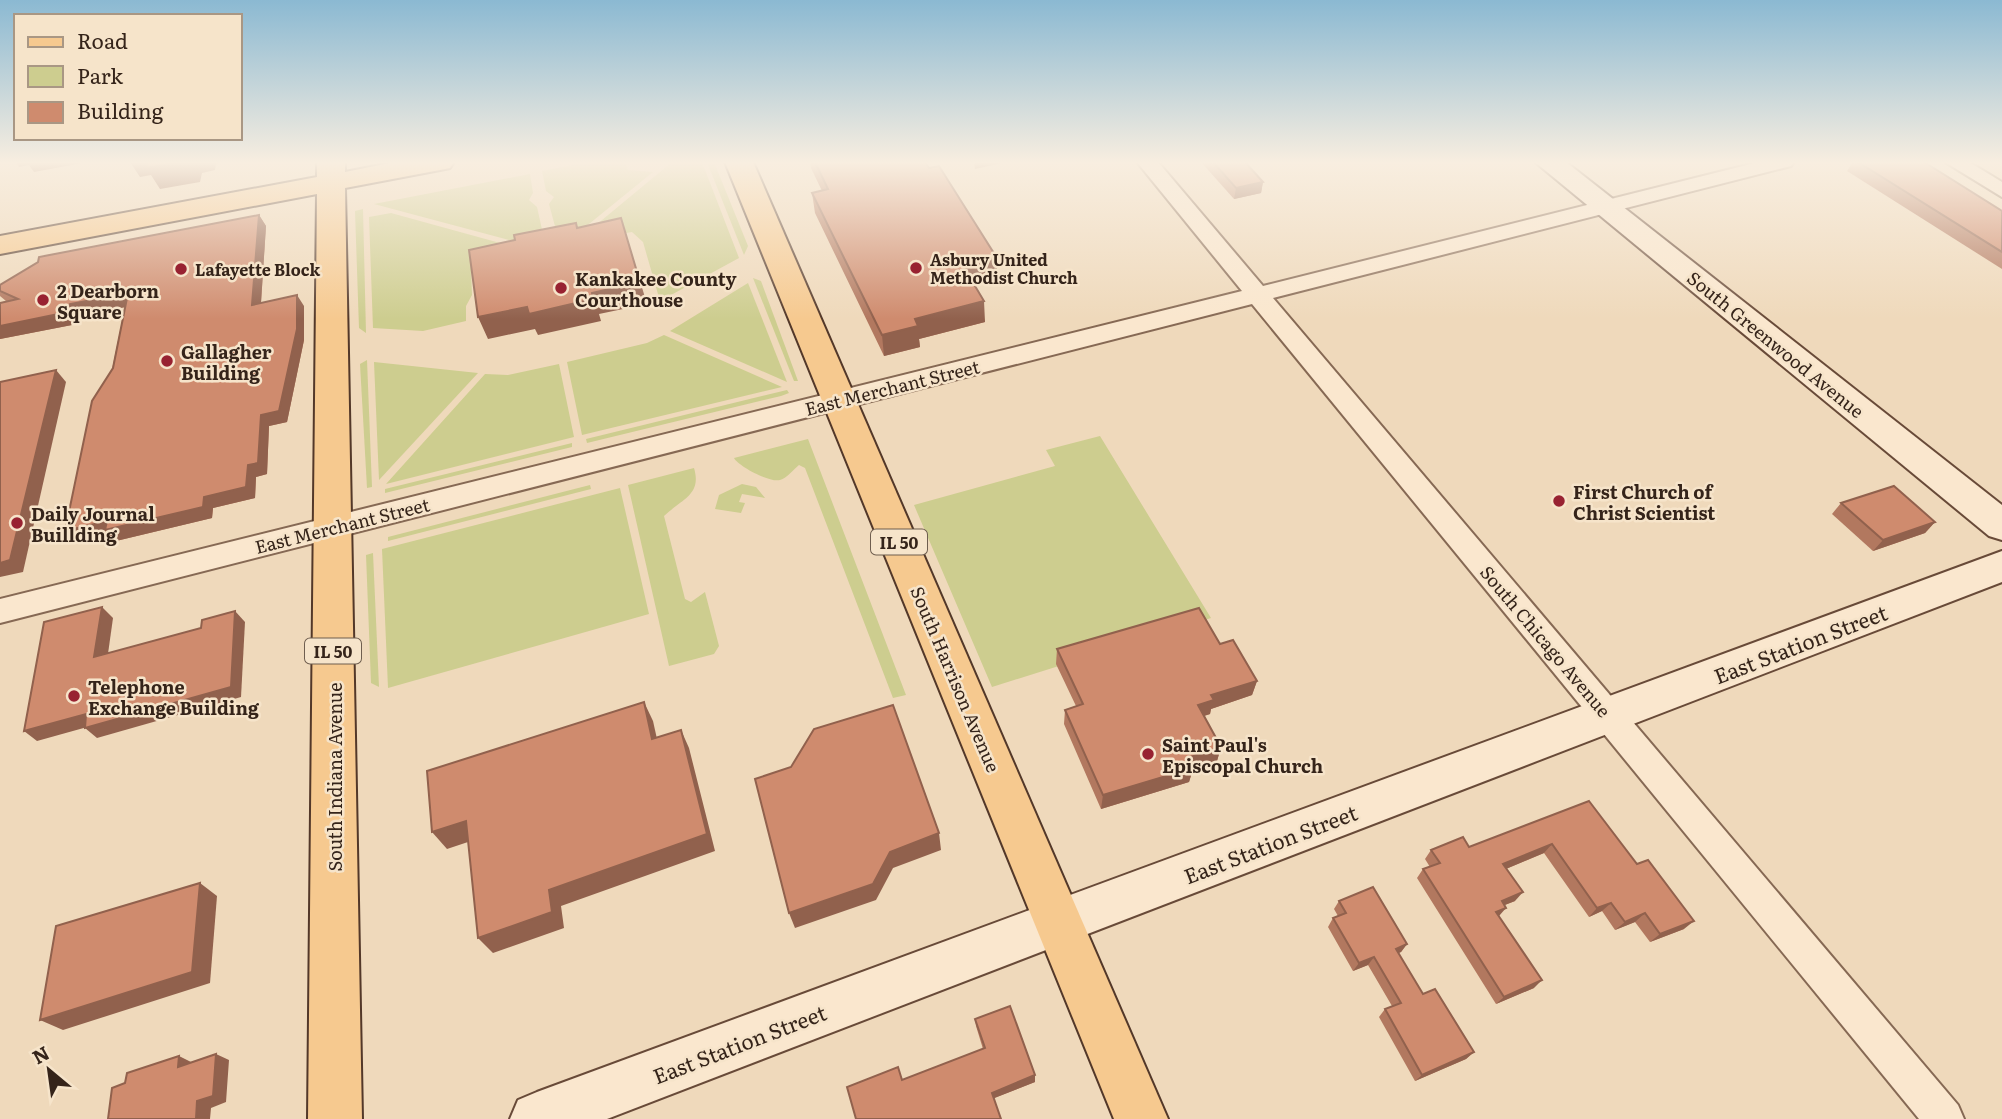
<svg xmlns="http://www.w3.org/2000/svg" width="2002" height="1119" font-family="Literata,serif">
  <rect width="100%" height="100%" fill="#efd9bb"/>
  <g fill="#cdcd8f">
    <polygon points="588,162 625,162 628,170 653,172 584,228 556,230 549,204 554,197 546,191 542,171"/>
    <polygon points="672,162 702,162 739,258 660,301 643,242 632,232 597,238 584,235"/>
    <polygon points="707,162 714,162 748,246 744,255"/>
    <polygon points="530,174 533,193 529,200 537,207 543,234 513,241 374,204"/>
    <polygon points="363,209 366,333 359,328 355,211"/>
    <polygon points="391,213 515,247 471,268 472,295 466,306 466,321 423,331 373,328 369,217"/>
    <polygon points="753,278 761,281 798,381 794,381"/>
    <polygon points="748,283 787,382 670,331"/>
    <polygon points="664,335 782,387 582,435 567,362 647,343"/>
    <polygon points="367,360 372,487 367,488 360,364"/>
    <polygon points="374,362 478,373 379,480"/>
    <polygon points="559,364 574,437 386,484 485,374 508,375"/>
    <polygon points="787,390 789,393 781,396 587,443 586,439"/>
    <polygon points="1100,436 1211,618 992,687 914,505 1055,466 1046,450"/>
    <path d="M808,439L906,695L893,698L805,468L799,465C794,469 787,478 780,480C770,483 738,466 734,458Z"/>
    <polygon points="572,443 572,447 385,493 385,489"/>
    <path d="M694,468C702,495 682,499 664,516L685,599L691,602L705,592L719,646L714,654L669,666L628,485Z"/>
    <polygon points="742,484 756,487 765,498 742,494 739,502 745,503 741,513 715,509 719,495"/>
    <polygon points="590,485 591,489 388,541 388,537"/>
    <polygon points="620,488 649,614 388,688 382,549"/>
    <polygon points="373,553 379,687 371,683 366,555"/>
  </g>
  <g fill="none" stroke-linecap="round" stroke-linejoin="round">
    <defs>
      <g id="street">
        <polygon points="1137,162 1158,162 1263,286 1759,162 1794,162 1791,166 1273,298 1958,1105 1964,1119 1919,1119 1252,304 0,623 0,599 1242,291"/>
        <polygon points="1945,162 1969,162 2002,182 2002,197"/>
      </g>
      <g id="secondary">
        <polygon points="1535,162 1566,162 2002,505 2002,540 1989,536"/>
        <polygon points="2002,551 2002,582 607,1119 510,1119 518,1100 537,1092"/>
      </g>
      <g id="primary">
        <polygon points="317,162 345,162 345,172 395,162 454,162 450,168 440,170 345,188 362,1119 308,1119 317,194 0,254 0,236 317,177"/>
        <polygon points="725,162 753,162 1168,1119 1114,1119"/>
      </g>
    </defs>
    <use href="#street" stroke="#866954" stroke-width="4"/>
    <use href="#secondary" stroke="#684a38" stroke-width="4"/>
    <use href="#primary" stroke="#533829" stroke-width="4"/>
    <use href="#street" fill="#fae7ce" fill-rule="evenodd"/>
    <use href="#secondary" fill="#fae7ce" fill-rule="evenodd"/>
    <use href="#primary" fill="#f6c98f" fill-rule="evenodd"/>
  </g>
  <g fill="#b2785f">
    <polygon points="810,162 925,162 997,258 997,279 974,284 985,322 919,339 920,347 884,356 815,213 812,193 822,191 811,168"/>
    <polygon points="1201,162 1245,162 1263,182 1261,193 1234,199"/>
    <polygon points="1853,162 1924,162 2002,211 2002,269 1847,171"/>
    <polygon points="259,215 266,226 261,303 304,306 304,340 287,422 269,426 267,474 256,477 255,498 213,508 212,518 116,541 109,534 76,542 125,307 79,316 77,324 0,339 0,303 6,301 0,296 0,285"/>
    <polygon points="1841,503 1935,522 1925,533 1873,551 1832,514"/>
    <polygon points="1220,644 1257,681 1252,695 1211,709 1210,714 1204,716 1221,747 1217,761 1193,769 1189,782 1101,809 1064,724 1065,710 1076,706 1056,664 1057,649"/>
    <polygon points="1589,801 1684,929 1650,942 1635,922 1615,930 1602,911 1589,917 1544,853 1506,869 1515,901 1505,905 1498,916 1534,988 1496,1004 1417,878 1423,869 1430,867 1425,859 1431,850 1469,847"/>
    <polygon points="1339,901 1407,944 1401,952 1398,953 1423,994 1474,1052 1466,1059 1415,1081 1379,1017 1385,1009 1392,1006 1368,965 1353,971 1328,927 1333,918 1338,916 1334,909"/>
    <polygon points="975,1019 1035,1075 1035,1082 994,1098 902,1080 983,1049 976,1026"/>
  </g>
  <g fill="#91614d">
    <polygon points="16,162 88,162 34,172 29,165 19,167"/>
    <polygon points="130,162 222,162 216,164 215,170 202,173 200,182 160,189 151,175 140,177"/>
    <polygon points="974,162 1007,162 975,169"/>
    <polygon points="1263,182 1261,193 1234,199 1236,188"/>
    <polygon points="259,215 266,226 260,317 252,305"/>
    <polygon points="621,218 647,304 599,314 601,321 538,335 535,329 488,339 478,317"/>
    <polygon points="997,258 997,279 964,287 963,266"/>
    <polygon points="128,293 136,305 79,316 77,324 0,339 0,326 70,304"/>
    <polygon points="297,295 304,306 304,340 287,422 269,426 267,474 256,477 255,498 213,508 212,518 116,541 109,534 76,542 65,531 204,497 248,465 261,415"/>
    <polygon points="984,301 985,322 919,339 920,347 884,356 882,335 915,319"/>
    <polygon points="56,370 66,382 23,572 0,577 0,563"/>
    <polygon points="1935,522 1925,533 1873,551 1883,540"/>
    <polygon points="102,607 113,618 106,668 94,657"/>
    <polygon points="235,611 245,622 241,697 97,738 85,728"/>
    <polygon points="1257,681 1252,695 1211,709 1210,714 1194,719 1198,705 1211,695"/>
    <polygon points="644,702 653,721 661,757 652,739"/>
    <polygon points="86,714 98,724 37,741 24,731"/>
    <polygon points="681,730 689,748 715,851 561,906 564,928 493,953 478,938 549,890"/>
    <polygon points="1221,747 1217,761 1193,769 1189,782 1101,809 1103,795 1187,758"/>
    <polygon points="466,821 480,838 447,849 432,832"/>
    <polygon points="939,833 941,850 893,868 876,900 795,928 789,913 890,852"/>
    <polygon points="1552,844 1544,853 1496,873 1503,864"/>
    <polygon points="200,883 217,896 210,983 63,1030 40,1020"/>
    <polygon points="1523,892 1515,901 1494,909 1502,901"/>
    <polygon points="1611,903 1602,911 1589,917 1597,908"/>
    <polygon points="1506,908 1499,916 1496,912"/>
    <polygon points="1645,913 1635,922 1615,930 1625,922"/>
    <polygon points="1694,921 1684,929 1650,942 1660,934"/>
    <polygon points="1407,944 1401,952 1390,957 1396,949"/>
    <polygon points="1374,957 1368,965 1353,971 1359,963"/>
    <polygon points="1542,980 1534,988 1496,1004 1504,997"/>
    <polygon points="1474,1052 1466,1059 1415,1081 1422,1075"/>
    <polygon points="216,1054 229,1060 226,1102 211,1108 210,1119 196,1119 197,1101"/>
    <polygon points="179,1056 193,1063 178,1067"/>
    <polygon points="1035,1075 1035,1082 992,1099 992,1093"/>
  </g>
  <g fill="#cf8b6e" stroke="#91614d" stroke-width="2">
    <polygon points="148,162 180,162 146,168"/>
    <polygon points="815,162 925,162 929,168 939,166 997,258 963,266 984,301 915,319 918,326 882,335 812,193 828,189"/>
    <polygon points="1213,162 1245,162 1263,182 1236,188"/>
    <polygon points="1858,162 1924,162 2002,211 2002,252"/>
    <polygon points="259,215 252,305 297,295 297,329 279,411 261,415 258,463 248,465 246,487 204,497 203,507 105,530 107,521 65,531 92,401 113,368 128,293 70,304 68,312 0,326 0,303 18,299 0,291 0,285 38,262 39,257"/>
    <polygon points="621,218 640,282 592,293 593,299 529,314 527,307 478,317 469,250 515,240 514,235 576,223 577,228"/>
    <polygon points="56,370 10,560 0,563 0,382"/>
    <polygon points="1894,486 1935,522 1883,540 1841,503"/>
    <polygon points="102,607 94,657 201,628 202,620 235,611 231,687 85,728 86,714 24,731 44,622"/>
    <polygon points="1199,608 1220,644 1233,640 1257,681 1211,695 1214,700 1198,705 1221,747 1187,758 1193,768 1103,795 1065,710 1083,704 1057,649"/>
    <polygon points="644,702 652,739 681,730 707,834 549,890 552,912 478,938 466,821 432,832 427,771"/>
    <polygon points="893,705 939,833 890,852 873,884 789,913 755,779 791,767 814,729"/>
    <polygon points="1589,801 1637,864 1648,860 1694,921 1660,934 1645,913 1625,922 1611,903 1597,908 1552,844 1503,864 1523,892 1502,901 1506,908 1496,912 1542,980 1504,997 1423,869 1440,863 1431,850 1463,837 1469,847"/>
    <polygon points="200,883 192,972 40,1020 56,926"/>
    <polygon points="1373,887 1407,944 1396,949 1423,994 1435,989 1474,1052 1422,1075 1385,1009 1401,1003 1374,957 1359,963 1333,918 1346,913 1339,901"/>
    <polygon points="1010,1006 1035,1075 992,1093 1001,1119 856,1119 847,1087 898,1067 902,1080 985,1048 975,1019"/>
    <polygon points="216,1054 213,1096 197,1101 196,1119 108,1119 112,1088 125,1083 127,1073 179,1056 178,1067"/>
  </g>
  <linearGradient id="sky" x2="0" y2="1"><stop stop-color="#8bb9d2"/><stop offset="0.51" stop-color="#f8eee0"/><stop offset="1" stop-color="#f8eee0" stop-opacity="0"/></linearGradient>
  <rect width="2002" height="319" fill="url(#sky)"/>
  <g fill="#982231" stroke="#f6e4ca" stroke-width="2.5">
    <circle cx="916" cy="268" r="7"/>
    <circle cx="181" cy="269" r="7"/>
    <circle cx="561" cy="288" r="7"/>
    <circle cx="43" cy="300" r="7"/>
    <circle cx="167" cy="361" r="7"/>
    <circle cx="1559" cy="501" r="7"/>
    <circle cx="17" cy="523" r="7"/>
    <circle cx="74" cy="696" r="7"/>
    <circle cx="1148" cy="754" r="7"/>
  </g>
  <g text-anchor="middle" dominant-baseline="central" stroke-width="5" stroke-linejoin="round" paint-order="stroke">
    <g font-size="16" font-weight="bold" fill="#35241a" stroke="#f6e4ca" text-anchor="start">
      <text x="930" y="259">Asbury United<tspan x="930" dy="18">Methodist Church</tspan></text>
      <text x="195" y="269">Lafayette Block</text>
    </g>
    <g fill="#f6e4ca" stroke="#6f5e4f" stroke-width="2">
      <rect x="871" y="529.5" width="56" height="25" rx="5"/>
      <rect x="305" y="638.5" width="56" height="25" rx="5"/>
    </g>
    <g font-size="16" font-weight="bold" fill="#35241a">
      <text x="899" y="542">IL 50</text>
      <text x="333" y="651">IL 50</text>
    </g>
    <g font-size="18" font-weight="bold" fill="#35241a" stroke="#f6e4ca" text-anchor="start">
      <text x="575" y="278">Kankakee County<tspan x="575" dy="21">Courthouse</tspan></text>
      <text x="57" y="290">2 Dearborn<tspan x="57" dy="21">Square</tspan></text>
      <text x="181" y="351">Gallagher<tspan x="181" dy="21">Building</tspan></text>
      <text x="1573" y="491">First Church of<tspan x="1573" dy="21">Christ Scientist</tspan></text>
      <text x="31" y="513">Daily Journal<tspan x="31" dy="21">Buillding</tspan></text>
      <text x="88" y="686">Telephone<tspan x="88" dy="21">Exchange Building</tspan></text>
      <text x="1162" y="744">Saint Paul's<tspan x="1162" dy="21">Episcopal Church</tspan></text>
    </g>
    <g font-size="18" fill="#35241a" stroke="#f6e4ca">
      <text transform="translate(1776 344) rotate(39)">South Greenwood Avenue</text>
      <text transform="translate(892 387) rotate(-14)">East Merchant Street</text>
      <text transform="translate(342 525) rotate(-14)">East Merchant Street</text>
      <text transform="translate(1546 641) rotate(50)">South Chicago Avenue</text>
      <text transform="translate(956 679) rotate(67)">South Harrison Avenue</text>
      <text transform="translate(334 777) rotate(-90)">South Indiana Avenue</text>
    </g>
    <g font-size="21" fill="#35241a" stroke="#f6e4ca">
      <text transform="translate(1800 643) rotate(-21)">East Station Street</text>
      <text transform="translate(1270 843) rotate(-21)">East Station Street</text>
      <text transform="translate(739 1043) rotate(-21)">East Station Street</text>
    </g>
  </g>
  <rect x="14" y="14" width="228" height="126" fill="#f6e4ca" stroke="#a99784" stroke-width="2"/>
  <rect x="28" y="37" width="35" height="10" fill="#f6c98f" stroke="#a99784" stroke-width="2"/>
  <text x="77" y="49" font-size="21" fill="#35241a">Road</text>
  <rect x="28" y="66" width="35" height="21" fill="#cdcd8f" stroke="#a99784" stroke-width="2"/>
  <text x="77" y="84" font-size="21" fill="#35241a">Park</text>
  <rect x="28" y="102" width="35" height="21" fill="#cf8b6e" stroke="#a99784" stroke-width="2"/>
  <text x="77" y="119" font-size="21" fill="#35241a">Building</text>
  <g transform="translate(49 1070) rotate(331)" stroke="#f6e4ca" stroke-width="5" paint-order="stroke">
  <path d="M0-5L12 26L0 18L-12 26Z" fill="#35241a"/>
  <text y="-10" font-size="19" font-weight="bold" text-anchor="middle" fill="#35241a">N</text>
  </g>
</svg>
